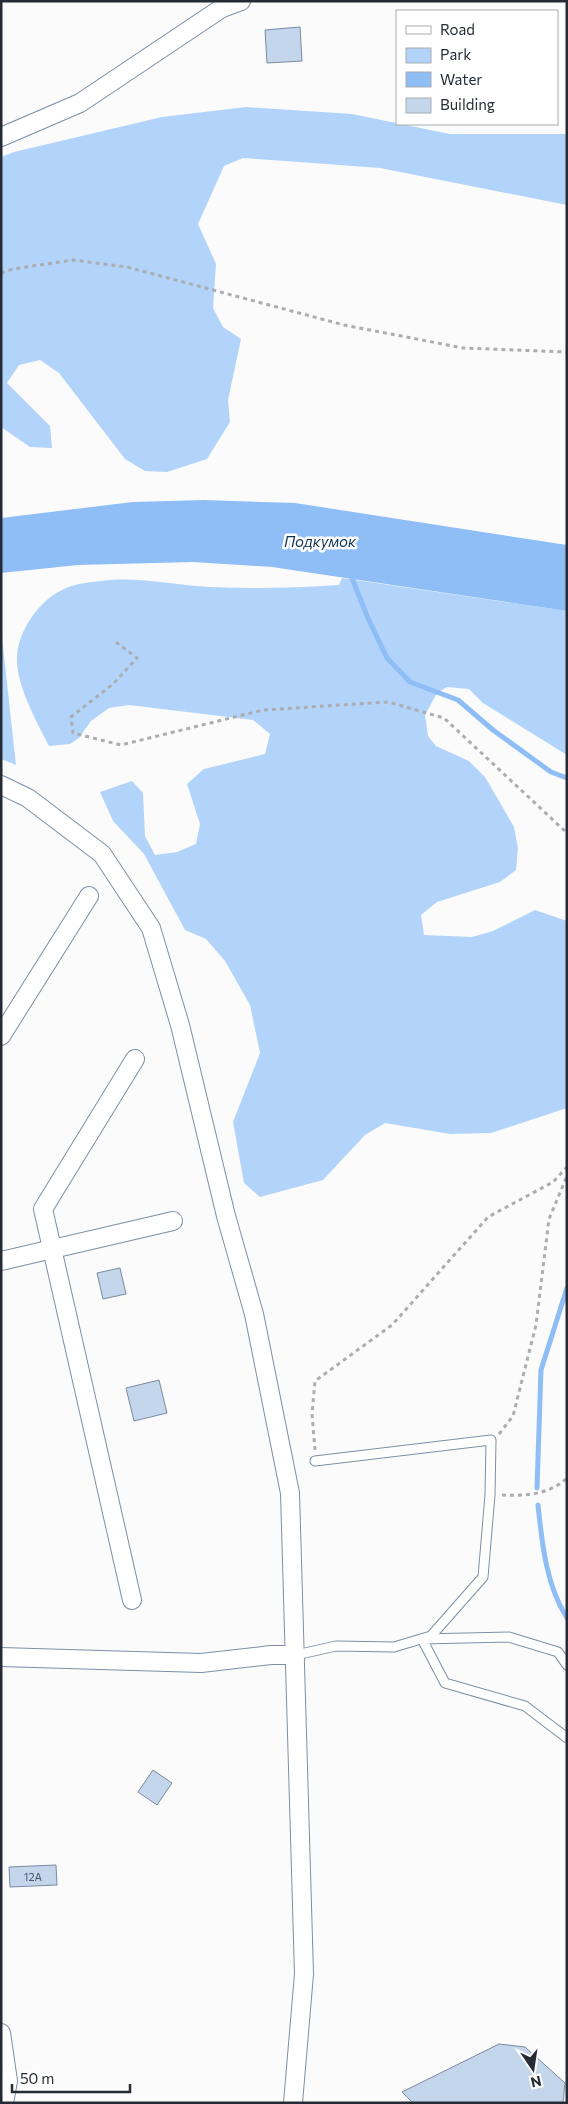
<svg xmlns="http://www.w3.org/2000/svg" width="568" height="2104" font-family="Commissioner,sans-serif">
  <rect width="100%" height="100%" fill="#fbfbfb"/>
  <g fill="#b3d4fa">
    <polygon points="246,107 352,114 450,134 567,134 567,205 380,168 243,158 224,166 198,224 216,264 213,308 223,327 241,339 228,400 230,422 207,459 167,472 145,471 125,459 59,373 40,360 19,365 7,383 50,426 52,448 30,447 1,427 1,157 14,152 162,117"/>
    <path d="M342,578L567,611V755L483,703L469,689L447,687L437,693L425,715L428,736L436,746L469,761L485,777L514,827L518,848L516,870L500,882L437,902L421,915L424,935L472,937L493,931L535,910L567,921V1108L491,1133L450,1134L385,1123L365,1135L323,1180L260,1197L244,1183L233,1122L260,1053L250,1005L225,961L206,939L185,930L144,854L113,821L100,792L132,781L143,793L145,836L155,855L177,852L196,844L200,824L187,784L204,769L265,754L270,734L253,720L129,705L109,708L91,721L79,738L70,744L49,746C37,722 16,685 17,658C17,632 40,599 64,589C74,584 90,582 101,581C137,576 174,585 210,587C253,589 296,588 339,585Z"/>
    <polygon points="1,628 16,765 1,759"/>
  </g>
  <polygon fill="#8ebef5" points="204,500 295,503 567,545 567,611 272,567 193,562 78,565 1,573 1,518 133,502"/>
  <g fill="none" stroke-linecap="round" stroke-linejoin="round">
    <g stroke="#8ebef5" stroke-width="5">
      <polyline points="350,573 367,616 387,658 410,682 458,700 493,730 551,772 567,778"/>
      <polyline points="537,1488 541,1370 567,1288"/>
      <path d="M538,1505C542,1543 546,1585 567,1618"/>
    </g>
  </g>
  <g fill="#c3d6ec" stroke="#798b9f">
    <polygon points="300,27 302,61 267,63 265,30"/>
    <polygon points="120,1268 126,1294 103,1299 97,1273"/>
    <polygon points="159,1380 167,1413 134,1421 126,1388"/>
    <polygon points="153,1770 172,1783 157,1805 138,1792"/>
    <polygon points="56,1865 57,1885 10,1887 9,1867"/>
    <polygon points="499,2044 525,2047 565,2083 563,2103 413,2103 402,2092"/>
  </g>
  <g fill="none" stroke-linecap="round" stroke-linejoin="round">
    <defs>
      <g id="service">
        <polyline points="296,1655 336,1646 394,1647 431,1636 483,1577 490,1495 491,1440 315,1461"/>
        <polyline points="567,1665 558,1652 509,1637 422,1639 445,1683 525,1706 567,1738"/>
      </g>
      <g id="minor">
        <polyline points="1,137 80,103 222,8 241,1"/>
        <polyline points="1,785 28,798 102,854 151,928 180,1025 226,1216 254,1314 290,1493 304,1974 293,2103"/>
        <polyline points="1,1036 89,896"/>
        <polyline points="1,1261 173,1221"/>
        <polyline points="132,1600 43,1209 135,1059"/>
        <polyline points="1,1657 201,1663 271,1655 296,1655"/>
        <polyline points="1,2033 8,2081 4,2103"/>
      </g>
    </defs>
    <use href="#service" stroke="#7d8fa3" stroke-width="11"/>
    <use href="#minor" stroke="#7d8fa3" stroke-width="20"/>
    <g stroke="#abadb1" stroke-width="3" stroke-dasharray="4 4" stroke-linecap="butt">
      <polyline points="1,273 13,269 73,260 127,267 344,325 463,348 567,352"/>
      <polyline points="116,642 137,658 113,684 71,717 73,733 121,745 263,710 388,702 444,718 567,833"/>
      <polyline points="499,1434 513,1416 536,1325 549,1219 567,1176"/>
      <polyline points="315,1450 312,1414 315,1381 392,1325 488,1217 553,1182 567,1167"/>
      <path d="M502,1495C524,1496 549,1495 567,1478"/>
    </g>
    <use href="#service" stroke="#fff" stroke-width="9"/>
    <use href="#minor" stroke="#fff" stroke-width="18"/>
  </g>
  <g text-anchor="middle" dominant-baseline="central" stroke-width="5" stroke-linejoin="round" paint-order="stroke">
    <g font-size="11" fill="#4c5663">
      <text x="33" y="1876">12А</text>
    </g>
    <g font-size="15" font-style="italic" fill="#0f3154" stroke="#fff">
      <text x="320" y="541">Подкумок</text>
    </g>
  </g>
  <rect width="568" height="2104" fill="none" stroke="#252c35" stroke-width="5"/>
  <rect x="396" y="10" width="162" height="115" fill="#ffffff" stroke="#a8abae"/>
  <rect x="406" y="26" width="25" height="8" fill="#ffffff" stroke="#a8abae"/>
  <text x="440" y="35" font-size="15" fill="#252c35">Road</text>
  <rect x="406" y="48" width="25" height="15" fill="#b3d4fa" stroke="#a8abae"/>
  <text x="440" y="60" font-size="15" fill="#252c35">Park</text>
  <rect x="406" y="72" width="25" height="15" fill="#8ebef5" stroke="#a8abae"/>
  <text x="440" y="85" font-size="15" fill="#252c35">Water</text>
  <rect x="406" y="98" width="25" height="15" fill="#c3d6ec" stroke="#a8abae"/>
  <text x="440" y="110" font-size="15" fill="#252c35">Building</text>
  <g transform="translate(533 2069) rotate(167)" stroke="#ffffff" stroke-width="4" paint-order="stroke">
  <path d="M0-4L9 19L0 12L-9 19Z" fill="#252c35"/>
  <text y="-8" font-size="14" font-weight="bold" text-anchor="middle" fill="#252c35">N</text>
  </g>
  <path d="M12 2084v8h118v-8" fill="none" stroke="#252c35" stroke-width="2.5"/>
  <text x="20" y="2084" font-size="15" fill="#252c35" stroke="#ffffff" stroke-width="4" paint-order="stroke">50 m</text>
</svg>
